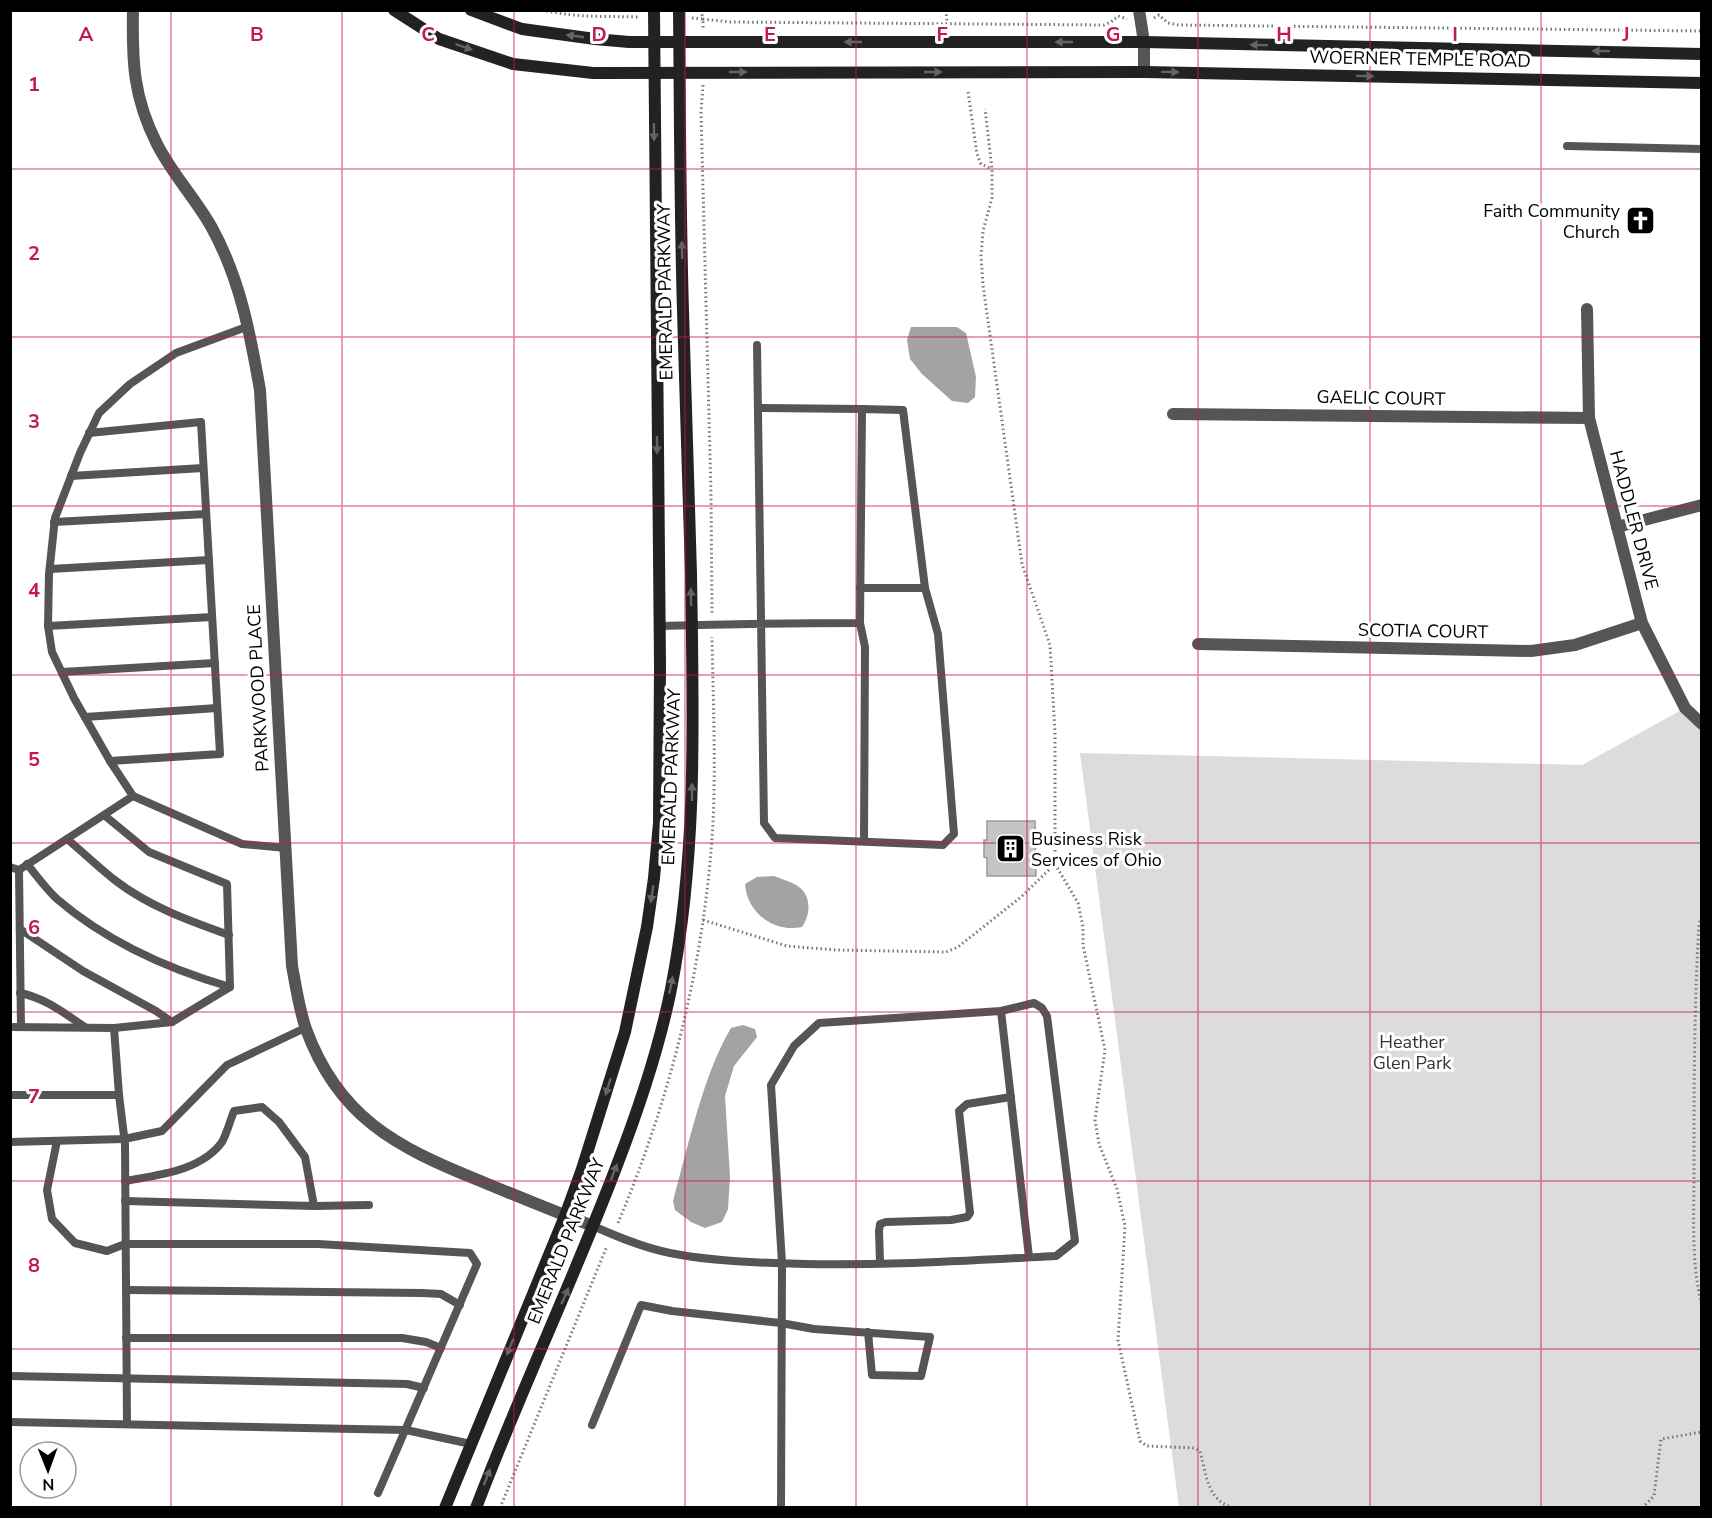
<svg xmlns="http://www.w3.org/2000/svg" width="1712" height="1518" font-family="'Nunito Sans',sans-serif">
  <rect width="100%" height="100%" fill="#fff"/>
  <polygon fill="#dcdcdc" points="1685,708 1701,724 1701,1507 1179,1507 1080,753 1582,765"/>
  <g fill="#a3a3a3">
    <polygon points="911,327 957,327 966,333 976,377 975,397 968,403 952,401 922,374 910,359 907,340"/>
    <path d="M774,876C781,879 789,881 796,885C812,894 811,914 802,927C774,933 747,913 745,884L757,877Z"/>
    <path d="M743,1025L755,1029L757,1037L734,1066L725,1096L730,1177L728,1209L722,1222L705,1228L691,1222L675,1210L673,1201C688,1147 703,1075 731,1028Z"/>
  </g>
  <polygon fill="#c4c4c4" stroke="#999" stroke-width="1.5" points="987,821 1035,821 1036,876 987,876 987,858 984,857 984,840 987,840"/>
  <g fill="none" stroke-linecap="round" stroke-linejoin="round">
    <g stroke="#777" stroke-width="3" stroke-dasharray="1.5 3" stroke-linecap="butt">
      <path d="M542,10C578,18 605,16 640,17"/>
      <polyline points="701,10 703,19 730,22 1104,25 1111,22 1118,16 1127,19"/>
      <polyline points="946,10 947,23"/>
      <polyline points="692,18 703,19 703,28"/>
      <polyline points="1154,18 1159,15 1168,23 1179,25 1702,31"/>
      <polyline points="703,85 701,112 711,493 712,613"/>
      <polyline points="968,92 977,154 981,164 992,169"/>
      <path d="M1055,864L1078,903L1083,927V945L1105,1050L1095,1120L1099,1144L1117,1189L1125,1226L1118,1340L1140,1441L1147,1446L1194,1448L1200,1451C1206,1474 1208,1505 1237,1508"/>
      <path d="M1702,917L1699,924C1694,1008 1694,1091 1694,1175C1694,1218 1691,1264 1702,1306"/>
      <polyline points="703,920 787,946 836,950 946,952 958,947 1021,897 1055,864 1055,733 1050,645 1022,564 983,285 981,256 983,231 992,198 992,169 985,109"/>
      <path d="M618,1223C671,1097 705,961 713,823C716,761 713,699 712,637"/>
      <polyline points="500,1508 607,1246"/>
      <polyline points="1642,1508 1654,1496 1661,1439 1702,1432"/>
    </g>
    <g stroke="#555" stroke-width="8">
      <polyline points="1567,146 1702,149"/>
      <polyline points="758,408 862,409"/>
      <polyline points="89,433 201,422 220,754 110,761"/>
      <polyline points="71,476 203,468"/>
      <polyline points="54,522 206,514"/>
      <polyline points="50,569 209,560"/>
      <polyline points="860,588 925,588"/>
      <polyline points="860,623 865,647 864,841"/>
      <polyline points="48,626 212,617"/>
      <path d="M659,626C726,624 793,623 860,623L862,409L903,410L925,588L938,634L954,834L943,845L775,838L764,823L757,345"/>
      <polyline points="62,672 215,663"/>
      <polyline points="85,717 217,708"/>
      <polyline points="133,796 242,844 286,848"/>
      <polyline points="104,815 149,852 227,884 230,987 172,1022 114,1028"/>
      <path d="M67,839C84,853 99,868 116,881C150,907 190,921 229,935"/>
      <path d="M27,864C37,876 46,889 57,899C107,942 168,969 230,987"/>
      <polyline points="10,867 19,870 133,796 110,761 74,698 52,652 48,626 49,574 55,518 80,453 99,413 130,384 176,353 249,326"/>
      <polyline points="19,870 21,1027"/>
      <polyline points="20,929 83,971 156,1011 172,1022"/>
      <path d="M20,993C45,998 64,1013 85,1027"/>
      <polyline points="1001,1011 1029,1257"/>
      <polyline points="10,1027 114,1028 119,1095 125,1144 127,1424"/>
      <polyline points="10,1095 119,1095"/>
      <polyline points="57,1141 47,1190 52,1219 75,1243 107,1251 125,1244 318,1244 470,1253 477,1264 378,1493"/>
      <polyline points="10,1142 124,1139 162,1131 227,1065 305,1028"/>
      <path d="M125,1181C158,1175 201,1171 222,1142C227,1133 230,1121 234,1111L262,1107L279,1122L305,1157L314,1206L125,1201"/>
      <polyline points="314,1206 369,1205"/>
      <path d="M593,1226C618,1237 644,1248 670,1253C705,1260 740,1262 774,1263C868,1267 962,1261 1056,1256L1075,1241L1047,1016L1042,1008L1034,1003L1001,1011L819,1023L794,1046L771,1085L782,1263L781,1508"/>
      <polyline points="880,1263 879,1231 880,1224 886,1222 951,1220 967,1217 970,1213 959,1111 967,1104 1011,1097"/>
      <polyline points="126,1290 422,1293 441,1294 460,1305"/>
      <polyline points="126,1338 402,1338 426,1342 441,1348"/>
      <polyline points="10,1376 407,1384 424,1388"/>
      <polyline points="10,1422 406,1430 471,1444"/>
      <polyline points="592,1425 641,1305 672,1311 781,1323 814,1329 930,1337 921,1376 872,1375 868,1332"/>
    </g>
    <g stroke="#555" stroke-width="12">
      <path d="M133,10C132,61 133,97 157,144C172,174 196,199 212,228C240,279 250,333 260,390L292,966C296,987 299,1009 306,1029C338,1117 396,1147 478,1180C517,1196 555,1212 593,1226"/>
      <polyline points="1139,10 1144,42 1144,72"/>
      <polyline points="1587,309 1589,418 1642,623 1685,708 1702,724"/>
      <polyline points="1173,414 1589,418"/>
      <polyline points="1617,527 1702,505"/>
      <polyline points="1198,644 1531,651 1575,645 1642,623"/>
    </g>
    <g stroke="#222" stroke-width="12">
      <polyline points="394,10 439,39 513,64 593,73 1144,72 1702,83"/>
      <polyline points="471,10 522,29 595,39 629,42 1144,42 1702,54"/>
      <polyline points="445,1508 565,1216 582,1169 625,1032 647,927 654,878 659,823 660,665 654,10"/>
      <path d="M476,1508C520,1392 573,1281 617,1165C639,1108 659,1049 671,989C698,852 693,712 691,573C689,486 685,399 683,311C680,211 680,111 679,10"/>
    </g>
  </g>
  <defs><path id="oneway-solid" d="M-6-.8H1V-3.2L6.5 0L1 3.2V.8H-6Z" transform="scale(1.5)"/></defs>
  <g fill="#646464">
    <use href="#oneway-solid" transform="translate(575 36) rotate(-172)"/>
    <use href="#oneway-solid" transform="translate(853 42) rotate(180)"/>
    <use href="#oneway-solid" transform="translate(1064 42) rotate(180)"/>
    <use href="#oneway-solid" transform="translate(1259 45) rotate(-179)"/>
    <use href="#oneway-solid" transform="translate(464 47) rotate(19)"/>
    <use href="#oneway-solid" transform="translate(1601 51) rotate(-179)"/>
    <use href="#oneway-solid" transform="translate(738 72)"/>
    <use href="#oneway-solid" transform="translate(933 72)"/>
    <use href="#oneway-solid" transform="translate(1170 72) rotate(1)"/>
    <use href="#oneway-solid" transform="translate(1365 76) rotate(1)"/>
    <use href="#oneway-solid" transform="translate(654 132) rotate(89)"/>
    <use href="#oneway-solid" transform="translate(682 250) rotate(-91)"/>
    <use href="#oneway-solid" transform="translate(657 445) rotate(90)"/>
    <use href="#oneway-solid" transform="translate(691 597) rotate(-91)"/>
    <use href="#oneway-solid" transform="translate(692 792) rotate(-90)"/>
    <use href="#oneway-solid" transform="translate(652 894) rotate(99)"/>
    <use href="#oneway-solid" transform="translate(671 985) rotate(-79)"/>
    <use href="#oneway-solid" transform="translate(608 1087) rotate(107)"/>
    <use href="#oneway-solid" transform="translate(614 1172) rotate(-69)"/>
    <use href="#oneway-solid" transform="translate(565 1296) rotate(-66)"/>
    <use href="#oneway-solid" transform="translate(510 1347) rotate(112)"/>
    <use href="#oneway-solid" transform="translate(487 1477) rotate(-69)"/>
  </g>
  <path fill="none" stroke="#c2185b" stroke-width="1.5" stroke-opacity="0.55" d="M171,10V1508M342,10V1508M514,10V1508M685,10V1508M856,10V1508M1027,10V1508M1198,10V1508M1370,10V1508M1541,10V1508M10,169H1702M10,337H1702M10,506H1702M10,675H1702M10,843H1702M10,1012H1702M10,1181H1702M10,1349H1702"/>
  <defs>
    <symbol id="church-square" viewBox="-11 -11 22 22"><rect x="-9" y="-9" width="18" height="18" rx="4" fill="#000" stroke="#fff"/><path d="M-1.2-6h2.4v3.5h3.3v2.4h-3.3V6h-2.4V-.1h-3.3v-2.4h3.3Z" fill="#fff"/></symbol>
    <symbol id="building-square" viewBox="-11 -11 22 22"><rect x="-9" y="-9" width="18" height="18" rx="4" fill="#000" stroke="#fff"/><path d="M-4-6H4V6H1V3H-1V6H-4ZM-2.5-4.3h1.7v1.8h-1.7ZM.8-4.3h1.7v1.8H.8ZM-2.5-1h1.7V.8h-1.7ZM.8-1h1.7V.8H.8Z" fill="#fff"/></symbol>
  </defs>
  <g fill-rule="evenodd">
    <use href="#church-square" x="1624" y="204" width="33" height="33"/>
    <use href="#building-square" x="994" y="832" width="33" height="33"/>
  </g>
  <g text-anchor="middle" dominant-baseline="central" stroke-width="6" stroke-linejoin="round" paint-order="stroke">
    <g font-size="18" fill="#000" stroke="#fff">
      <text transform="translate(1420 59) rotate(1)">WOERNER TEMPLE ROAD</text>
      <text transform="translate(665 292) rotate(-91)">EMERALD PARKWAY</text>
      <text transform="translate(1381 398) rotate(1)">GAELIC COURT</text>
      <text transform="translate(1634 520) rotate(75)">HADDLER DRIVE</text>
      <text transform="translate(1423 631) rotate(1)">SCOTIA COURT</text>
      <text transform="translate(258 688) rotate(-93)">PARKWOOD PLACE</text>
      <text transform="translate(671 777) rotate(-88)">EMERALD PARKWAY</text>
      <text transform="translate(566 1241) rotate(-68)">EMERALD PARKWAY</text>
    </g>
    <g font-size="18" fill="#000" stroke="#fff" text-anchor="end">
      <text x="1620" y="211">Faith Community<tspan x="1620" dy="21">Church</tspan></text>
      <text x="1031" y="839" text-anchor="start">Business Risk<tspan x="1031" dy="21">Services of Ohio</tspan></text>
    </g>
    <g font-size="18" fill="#333" stroke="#fff">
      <text x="1412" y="1042">Heather<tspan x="1412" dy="21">Glen Park</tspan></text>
    </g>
  </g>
  <g font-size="20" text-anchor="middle" font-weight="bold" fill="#c2185b" stroke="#fff" stroke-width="6" stroke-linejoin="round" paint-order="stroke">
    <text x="86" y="41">A</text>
    <text x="257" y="41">B</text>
    <text x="428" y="41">C</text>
    <text x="599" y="41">D</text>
    <text x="770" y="41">E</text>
    <text x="942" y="41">F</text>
    <text x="1113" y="41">G</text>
    <text x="1284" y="41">H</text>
    <text x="1455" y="41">I</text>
    <text x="1626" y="41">J</text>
    <text x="34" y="91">1</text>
    <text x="34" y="260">2</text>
    <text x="34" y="428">3</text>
    <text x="34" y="597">4</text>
    <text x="34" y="766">5</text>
    <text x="34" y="934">6</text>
    <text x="34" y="1103">7</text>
    <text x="34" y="1272">8</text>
  </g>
  <rect width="1712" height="1518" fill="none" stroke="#000000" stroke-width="24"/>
  <g transform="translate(48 1470) rotate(179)"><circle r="28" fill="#ffffff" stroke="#999999" stroke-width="1.5"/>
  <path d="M0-4.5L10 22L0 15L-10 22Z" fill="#000000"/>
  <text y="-9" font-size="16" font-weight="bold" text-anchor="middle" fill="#000000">N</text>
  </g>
</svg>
